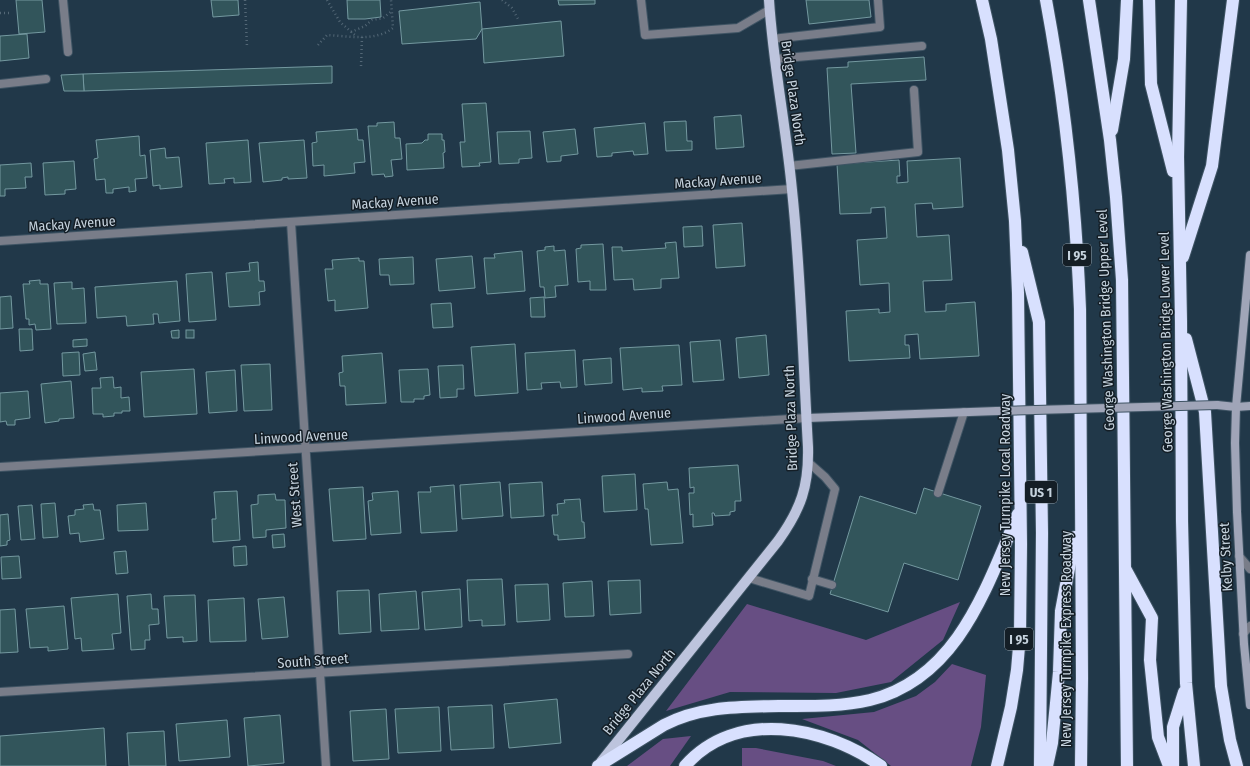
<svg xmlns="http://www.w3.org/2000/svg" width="1250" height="766" font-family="'Fira Sans Condensed',sans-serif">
  <rect width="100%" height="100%" fill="#213849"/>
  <g fill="#674e83">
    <polygon points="960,602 943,640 891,682 836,693 730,692 666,711 747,604 866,640"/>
    <polygon points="952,664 986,675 981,727 971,766 891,766 858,740 802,719 874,712 916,696 935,682"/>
    <polygon points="691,736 670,766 627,766 663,739"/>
    <polygon points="742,748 756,748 823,761 836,766 742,766"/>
  </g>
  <g fill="#32555b" stroke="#7499a0">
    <polygon points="16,0 42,0 45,32 19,34"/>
    <polygon points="211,0 238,0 239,15 213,17"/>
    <polygon points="347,0 380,0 381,17 365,19 348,19"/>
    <polygon points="558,0 595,0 595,4 559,5"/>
    <polygon points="806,0 869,0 871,17 809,24"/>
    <polygon points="480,2 482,29 476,39 402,44 399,11"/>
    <polygon points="561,21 564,56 484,63 482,29"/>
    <polygon points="27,34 29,58 0,61 0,36"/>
    <polygon points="924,57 926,80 851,84 856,153 832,154 827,68 848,67 848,62"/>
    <polygon points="332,66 332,83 84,91 83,74"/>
    <polygon points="83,74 84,91 64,91 61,75"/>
    <polygon points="486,103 491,162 479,163 480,166 462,167 460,142 465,142 462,104"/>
    <polygon points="741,115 744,147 716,149 714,117"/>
    <polygon points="686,121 687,141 692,141 692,150 666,151 664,122"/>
    <polygon points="394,122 395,138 400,138 402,159 391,160 393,176 385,177 384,174 372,175 368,126 377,126 377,123"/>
    <polygon points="645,123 648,154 634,155 633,151 612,153 612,156 597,157 594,128"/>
    <polygon points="357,129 358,140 363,140 365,162 354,163 355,173 324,176 324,165 313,166 312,143 317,142 316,132"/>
    <polygon points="575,129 578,154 561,156 561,161 547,162 543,132"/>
    <polygon points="530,131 532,158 519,159 519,163 499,164 497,132"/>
    <polygon points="428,134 442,134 442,140 444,140 445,152 443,153 444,168 407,170 406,144 422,143 425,140 428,140"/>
    <polygon points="139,136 140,156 145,155 147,178 135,179 136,191 129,192 129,187 113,189 113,193 106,193 105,179 96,180 94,159 98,158 96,140"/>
    <polygon points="248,140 251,182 234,183 234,178 224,179 225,183 209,184 206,143"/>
    <polygon points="304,140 307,178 288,179 288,177 282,178 282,180 263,182 259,143"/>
    <polygon points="165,148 166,158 179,157 182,187 160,189 160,185 153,186 150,150"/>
    <polygon points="960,158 963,207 933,209 932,203 915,204 917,237 949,235 952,280 923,281 925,312 946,311 946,304 975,302 979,356 920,359 918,334 905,335 905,345 909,345 910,358 849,361 846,311 879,309 879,313 890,312 889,283 860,285 857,240 887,238 885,207 871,208 871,213 840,214 837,164 899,160 900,176 897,176 897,183 908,182 907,161"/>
    <polygon points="74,161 76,189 65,190 65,194 45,195 43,163"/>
    <polygon points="31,163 32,177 25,177 26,188 5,189 5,196 0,196 0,165"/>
    <polygon points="742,223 745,266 716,268 713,225"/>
    <polygon points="702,226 703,246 684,247 683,227"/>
    <polygon points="676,242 679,278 661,279 661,288 634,290 633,279 614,280 612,247 622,247 622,251 666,248 665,243"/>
    <polygon points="603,244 606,290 590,290 590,281 578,282 576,249 581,248 581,245"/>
    <polygon points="554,246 554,251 565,250 568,285 555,286 556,297 545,298 544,287 540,287 537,251 545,250 545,247"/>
    <polygon points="522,251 525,291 487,294 484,258 495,258 494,254"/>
    <polygon points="472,256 475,288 439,291 436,259"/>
    <polygon points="413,257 414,284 390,285 389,275 380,275 379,259"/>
    <polygon points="359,258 359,261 364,261 368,308 335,311 335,300 328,301 325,269 333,269 332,260"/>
    <polygon points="258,262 259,281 264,281 265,291 259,292 260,305 229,307 226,273 250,271 249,263"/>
    <polygon points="212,272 216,320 189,322 186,274"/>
    <polygon points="40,280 40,284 48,284 51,329 36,330 35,324 29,325 29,319 26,319 23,284 30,284 29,281"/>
    <polygon points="177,281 180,321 159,323 158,314 153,314 154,324 127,326 126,316 97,318 95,287"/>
    <polygon points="72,282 72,289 84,288 86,323 57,324 54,283"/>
    <polygon points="11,296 13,328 0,329 0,297"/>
    <polygon points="544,297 545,317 531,317 530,298"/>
    <polygon points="451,303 453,327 433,328 431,304"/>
    <polygon points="19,329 32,329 33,350 20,351"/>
    <polygon points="179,330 179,338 172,338 171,331"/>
    <rect x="186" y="330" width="8" height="8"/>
    <polygon points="766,335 769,375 739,378 736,338"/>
    <polygon points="87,339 87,346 73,347 73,340"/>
    <polygon points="720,340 724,380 693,382 690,342"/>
    <polygon points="515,344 518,393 475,396 471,347"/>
    <polygon points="679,345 682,385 662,386 663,391 642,392 642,388 623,390 620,348"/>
    <polygon points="575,350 577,387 561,388 560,382 541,383 542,389 527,390 525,353"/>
    <polygon points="79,352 80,375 63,376 62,353"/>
    <polygon points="95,352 97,370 85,371 83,354"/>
    <polygon points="382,353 386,403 346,405 345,386 340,386 339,373 343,372 342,356"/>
    <polygon points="611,358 612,383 585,385 583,360"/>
    <polygon points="270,364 272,410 244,411 241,365"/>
    <polygon points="463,365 464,389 457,389 457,397 440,398 438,366"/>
    <polygon points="194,369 197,414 144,417 141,372"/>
    <polygon points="428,369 430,395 424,396 424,399 414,399 414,402 401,402 399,370"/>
    <polygon points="235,370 237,411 209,413 206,372"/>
    <polygon points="113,377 114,388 121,387 121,398 129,397 130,411 122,411 122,413 114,413 114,416 103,417 103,414 93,414 92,388 101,388 100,378"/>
    <polygon points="71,381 74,418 59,419 59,421 45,423 41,384"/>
    <polygon points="28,391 30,418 15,420 15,425 7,425 6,421 0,422 0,393"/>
    <polygon points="738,465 741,501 735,501 735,511 730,512 730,515 715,516 714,513 712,513 713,525 693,527 693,514 690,515 689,493 694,493 694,487 690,488 689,468"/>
    <polygon points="635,474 637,510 604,512 602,476"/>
    <polygon points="500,482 503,516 462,519 460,485"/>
    <polygon points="542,482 544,516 511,518 509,484"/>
    <polygon points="667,482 668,490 678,489 683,543 651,545 648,509 645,509 643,484"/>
    <polygon points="454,485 457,531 421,533 418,492 431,492 430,487"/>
    <polygon points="363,487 366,539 333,541 329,489"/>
    <polygon points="924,488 981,506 958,580 904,563 888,612 830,594 860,496 916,514"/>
    <polygon points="237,491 240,540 213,542 212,519 216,519 214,492"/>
    <polygon points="398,491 401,533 371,535 368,501 373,500 372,493"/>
    <polygon points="275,494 276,500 285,500 286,528 266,530 266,537 253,538 251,505 258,504 258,495"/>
    <polygon points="580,499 582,522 584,522 585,538 558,540 558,535 554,535 552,515 558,515 557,504 565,503 564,500"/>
    <polygon points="55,503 58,537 43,538 41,504"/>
    <polygon points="146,503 148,530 118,531 117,505"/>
    <polygon points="93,504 94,510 100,510 104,539 80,542 79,533 70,534 68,516 75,515 75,510 84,509 83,505"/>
    <polygon points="32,505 35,539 21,540 18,506"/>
    <polygon points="8,514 10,540 7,541 7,545 0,546 0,515"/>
    <polygon points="284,534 285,547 273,548 272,535"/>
    <polygon points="246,546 247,565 234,566 233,547"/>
    <polygon points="126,551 128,573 116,574 114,552"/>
    <polygon points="19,556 21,578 2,579 1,557"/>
    <polygon points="502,579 505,625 482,626 482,620 469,621 467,580"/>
    <polygon points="640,580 641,613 610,615 608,581"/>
    <polygon points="592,581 594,616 565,617 563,583"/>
    <polygon points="548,584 550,620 517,622 515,585"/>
    <polygon points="460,589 462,627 425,630 422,592"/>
    <polygon points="369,590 371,632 339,634 337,591"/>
    <polygon points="416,591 419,629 381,631 379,594"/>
    <polygon points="118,594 121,633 112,634 114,649 82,651 81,638 75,639 71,598"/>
    <polygon points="151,594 152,609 158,609 159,624 149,625 150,640 145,640 145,649 131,650 127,596"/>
    <polygon points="195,595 197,641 183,642 183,637 167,638 164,596"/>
    <polygon points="284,597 288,637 262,639 258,599"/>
    <polygon points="244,598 246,641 210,642 208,600"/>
    <polygon points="64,606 68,649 48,651 48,647 30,648 26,609"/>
    <polygon points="15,609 18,652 0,653 0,610"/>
    <polygon points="557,699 561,743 509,748 504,704"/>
    <polygon points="492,705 494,748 451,750 448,707"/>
    <polygon points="439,707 441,751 398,753 395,709"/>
    <polygon points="386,709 389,759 353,761 350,711"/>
    <polygon points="280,715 284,763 248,766 244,718"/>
    <polygon points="227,720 230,757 179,761 176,724"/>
    <polygon points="104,728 106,766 0,766 0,736"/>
    <polygon points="164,731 166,766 129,766 127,733"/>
  </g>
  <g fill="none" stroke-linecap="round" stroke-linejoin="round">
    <defs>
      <g id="service">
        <polyline points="63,0 68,52"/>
        <polyline points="641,0 645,35 738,28 769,10"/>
        <polyline points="772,39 880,27 878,0"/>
        <polyline points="774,59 922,46"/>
        <polyline points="0,84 46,79"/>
        <polyline points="789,166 918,152 914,90"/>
        <polyline points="938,493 964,412"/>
        <polyline points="1239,556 1250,569"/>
        <polyline points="749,578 809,596 835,489 825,477 809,463"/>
        <polyline points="812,579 832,585"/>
        <polyline points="1243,634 1250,626"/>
      </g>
      <g id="minor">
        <polyline points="291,222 326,766"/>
        <polyline points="0,241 792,189"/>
        <polyline points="0,692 628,654"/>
      </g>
      <polyline id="tertiary" points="0,467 807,418"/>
      <g id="secondary">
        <polyline points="1250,255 1236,407 1235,443 1237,512 1244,644 1250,705"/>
        <polyline points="1217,405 1236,407 1250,406"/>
        <polyline points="807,418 997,411"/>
      </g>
      <path id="primary" d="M601,762L778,541C801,509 809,486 808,447C803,361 801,275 792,190C786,126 773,64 769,0"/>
      <g id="motorway">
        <polyline points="982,0 991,39 1008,150 1015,221 1018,293 1021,544 1020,635 1017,670 1011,707 997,766"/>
        <path d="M1046,0C1065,102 1076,206 1080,309L1082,678L1081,766"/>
        <polyline points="1089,0 1110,140 1116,197 1122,280 1127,766"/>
        <polyline points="1149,0 1151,84 1173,171"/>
        <polyline points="1181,0 1178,157 1181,321 1182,521 1186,683 1194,766"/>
        <polyline points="1112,130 1124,59 1127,0"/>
        <polyline points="1022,252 1039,322 1042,533 1040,766"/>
        <polyline points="1183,257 1212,166 1233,0"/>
        <polyline points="1186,339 1205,412 1221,686 1230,740 1237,766"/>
        <polyline points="1126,570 1152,618 1150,660 1158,737 1169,766"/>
        <path d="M598,766L664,725C701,706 738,707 779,706C809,706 840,707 870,700C958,678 986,588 1018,514"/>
        <path d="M685,766C736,708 825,726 881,766"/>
        <polyline points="1047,766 1052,743 1056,703 1059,672 1061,611 1075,537"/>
        <polyline points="1173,766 1173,727 1184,692"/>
      </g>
    </defs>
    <use href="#service" stroke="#3f5464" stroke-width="10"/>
    <use href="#minor" stroke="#3f5464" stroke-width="10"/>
    <use href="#tertiary" stroke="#3f5464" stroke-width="10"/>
    <use href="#secondary" stroke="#3f5464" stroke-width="10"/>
    <use href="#primary" stroke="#3f5464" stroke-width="12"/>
    <use href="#motorway" stroke="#3f5464" stroke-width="14"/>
    <g stroke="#536776" stroke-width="2.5" stroke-dasharray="1 3" stroke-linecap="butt">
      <polyline points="245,0 247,47"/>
      <polyline points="327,0 340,22 356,36"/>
      <polyline points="502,0 512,8 518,19"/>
      <polyline points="0,13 9,13"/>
      <polyline points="351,32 365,26 372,20 383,18 392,11"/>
      <path d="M318,45L327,35C348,36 375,42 393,28L391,0"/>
      <polyline points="361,66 362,37"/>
    </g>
    <use href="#service" stroke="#797d89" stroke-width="8"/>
    <use href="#minor" stroke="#797d89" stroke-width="8"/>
    <use href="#tertiary" stroke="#797d89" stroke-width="8"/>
    <use href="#secondary" stroke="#a0a5b8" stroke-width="8"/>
    <use href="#primary" stroke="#bdc4dd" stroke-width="10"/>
    <use href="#motorway" stroke="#d8e0fe" stroke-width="12"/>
    <defs>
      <polyline id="secondary-bridge" points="997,411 1217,405"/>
    </defs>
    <use href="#secondary-bridge" stroke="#3f5464" stroke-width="10" stroke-linecap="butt"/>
    <use href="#secondary-bridge" stroke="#a0a5b8" stroke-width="8"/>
  </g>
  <g text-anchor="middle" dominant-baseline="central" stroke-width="3" stroke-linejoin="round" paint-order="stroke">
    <g fill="#141e26" stroke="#919da7" stroke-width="1">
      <rect x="1063" y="244" width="28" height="22" rx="3"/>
      <rect x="1025" y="481" width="32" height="22" rx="3"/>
      <rect x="1005" y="628" width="28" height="22" rx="3"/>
    </g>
    <g font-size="13" font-weight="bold" fill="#c6d3de">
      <text x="1077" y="255">I 95</text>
      <text x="1041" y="492">US 1</text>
      <text x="1019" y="639">I 95</text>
    </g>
    <g font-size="14" fill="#c6d3de" stroke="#141e26">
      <text transform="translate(793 93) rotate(82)">Bridge Plaza North</text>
      <text transform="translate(718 181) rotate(-4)">Mackay Avenue</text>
      <text transform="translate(395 202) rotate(-4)">Mackay Avenue</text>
      <text transform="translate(72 224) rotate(-4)">Mackay Avenue</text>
      <text transform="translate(1106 320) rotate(-92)">George Washington Bridge Upper Level</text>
      <text transform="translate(1166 342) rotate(-91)">George Washington Bridge Lower Level</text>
      <text transform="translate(624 416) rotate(-4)">Linwood Avenue</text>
      <text transform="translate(791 418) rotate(-92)">Bridge Plaza North</text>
      <text transform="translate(301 437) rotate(-3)">Linwood Avenue</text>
      <text transform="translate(295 495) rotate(-94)">West Street</text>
      <text transform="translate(1005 495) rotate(-90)">New Jersey Turnpike Local Roadway</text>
      <text transform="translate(1226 557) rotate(-93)">Kelby Street</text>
      <text transform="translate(1066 639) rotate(-90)">New Jersey Turnpike Express Roadway</text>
      <text transform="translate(313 661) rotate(-4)">South Street</text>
      <text transform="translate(639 692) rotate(-51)">Bridge Plaza North</text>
    </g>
  </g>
</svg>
